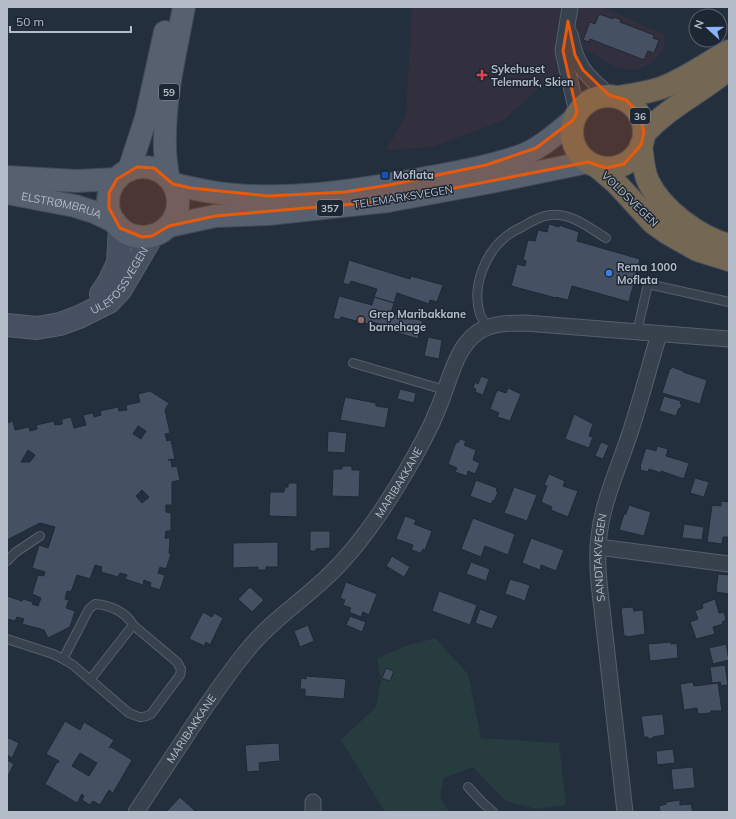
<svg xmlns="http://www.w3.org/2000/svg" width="736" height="819" font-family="Mulish,sans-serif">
  <rect width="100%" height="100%" fill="#242f3e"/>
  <polygon fill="#32303f" points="412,7 603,7 665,35 664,48 653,62 641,68 631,70 615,67 583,48 586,59 547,80 504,120 432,147 386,150 406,115"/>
  <polygon fill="#263c3f" points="435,638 468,674 481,738 559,743 566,805 536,809 506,801 473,767 444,778 440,797 449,812 385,812 341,740 376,707 381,680 377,658 406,646"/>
  <g fill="#455162" stroke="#1f2835" fill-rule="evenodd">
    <polygon points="599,14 613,19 614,17 621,20 620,22 654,35 653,38 659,40 654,53 648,51 644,60 590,39 589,42 583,40 590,22 595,24"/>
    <polygon points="549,224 559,227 559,225 579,232 577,241 640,259 629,302 572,286 568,300 556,297 556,298 511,286 517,264 525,266 526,261 523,260 528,240 535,241 538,230 547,232"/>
    <polygon points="349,260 410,279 411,276 443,285 437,302 430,300 429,304 397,293 394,303 374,297 377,289 351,281 349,285 343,283"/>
    <polygon points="339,296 372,305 374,297 394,303 391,313 406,317 408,313 413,315 412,318 423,321 418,339 381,328 382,325 369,321 368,324 341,317 339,320 333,318"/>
    <polygon points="428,337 442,340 439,359 424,356"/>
    <polygon points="672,367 683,371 683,372 707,380 700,404 662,393 670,368 671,369"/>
    <polygon points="481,376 489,379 483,395 475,392 476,389 473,388 475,382 478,384"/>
    <polygon points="508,388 521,394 510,421 497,417 499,413 490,409 497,390 506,393"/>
    <polygon points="400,389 416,393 414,403 397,399"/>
    <path d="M150,391L169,403L165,410L170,433L165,434L167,441L171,440L175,459L168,460H171L172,467L177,466L180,480L172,482V505H166V512L171,513V531H166L165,538H170L169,553L171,554L166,569L160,567L158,573L165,575L160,590L150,587L151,583L144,580L143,585L125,579L127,575L120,573L118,577L101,572L102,567L95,565L90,579L77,575L71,592L67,591L65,599L69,600L66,608L75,611L70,627L48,638L44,630L22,624L24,619L17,617L15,621L7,619V596L22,601L23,599L33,602L32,604L38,606L41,598L32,594L38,575L44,576L45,572L32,568L39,545L48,548L55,527L40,523L7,540V423L13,421L15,430L29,427L30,431L37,429L36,425L54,421L55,425L62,424V419L71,417L74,428L86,425L83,415L93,413L94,417L101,415L100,411L118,407L119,411L127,410L126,405L140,402L138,394ZM138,426L146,431L141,439L133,434ZM28,450L35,455L30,462H21ZM142,490L149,497L142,503L136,496Z"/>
    <polygon points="664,396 681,401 680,404 682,404 680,409 679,408 676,416 659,411"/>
    <polygon points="345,397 376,403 376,406 389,408 385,428 340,420"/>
    <polygon points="574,414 593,424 589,436 593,437 589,448 565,439"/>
    <polygon points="328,431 347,433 345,453 327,452"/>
    <polygon points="460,439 466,441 464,445 476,450 473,460 480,463 475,474 468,471 467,476 455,472 457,468 448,464 456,442 458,443"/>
    <polygon points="601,442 609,445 603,459 595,456"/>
    <polygon points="657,446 668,449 666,456 689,463 684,479 661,471 661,473 649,469 648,472 640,470 641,467 640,466 646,448 656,451"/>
    <polygon points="342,466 352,466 352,470 360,470 359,497 332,496 333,469 342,469"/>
    <polygon points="549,474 565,481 563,486 578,491 568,517 551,510 552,507 541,502 547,486 544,485"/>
    <polygon points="695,478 709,482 704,497 690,493"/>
    <polygon points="476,480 497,488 496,491 498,492 494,501 493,500 491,504 470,496"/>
    <polygon points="288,483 297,483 297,517 269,516 270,492 284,492 285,487 288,487"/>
    <polygon points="514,487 537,495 527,521 504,513"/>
    <polygon points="721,501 729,502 729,537 723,537 722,544 707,542 712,505 721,506"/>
    <polygon points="629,505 651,512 644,536 619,530 624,514 626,514"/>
    <polygon points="405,516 416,520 414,524 432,531 425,550 423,549 421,553 411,550 413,545 396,539"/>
    <polygon points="473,518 515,534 508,555 485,546 481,557 461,549"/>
    <polygon points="684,524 704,527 702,540 682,538"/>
    <polygon points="310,531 330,531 330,548 316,549 316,551 310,551"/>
    <polygon points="531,538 564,550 556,571 541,565 540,570 522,563"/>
    <polygon points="278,542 278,567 266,567 266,570 258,570 258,567 233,568 233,543"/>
    <polygon points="392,556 410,567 404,577 386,566"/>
    <polygon points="471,562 490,569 486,581 466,574"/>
    <polygon points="718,574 729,575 729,594 716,592"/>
    <polygon points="510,579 530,585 525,601 505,594"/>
    <polygon points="346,582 377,594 369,615 363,612 361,617 349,612 351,608 343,605 345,600 340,598"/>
    <polygon points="250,587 264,600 252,612 238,599"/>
    <polygon points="439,591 477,605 470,625 432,611"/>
    <polygon points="715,599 719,613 724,612 726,620 722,622 723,624 713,627 715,634 696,639 690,622 698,619 695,611 703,608 702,604"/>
    <polygon points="633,607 634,611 643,610 645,634 628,637 627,636 624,636 621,608"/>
    <polygon points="480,609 498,616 492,629 475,623"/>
    <polygon points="203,612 212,617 214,613 223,618 210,645 206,642 204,646 189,639"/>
    <polygon points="350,616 366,622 362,632 346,625"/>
    <polygon points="308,625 314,641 300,647 294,631"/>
    <polygon points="671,642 671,644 677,643 678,658 650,661 648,644"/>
    <polygon points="726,644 729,660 713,664 709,648"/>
    <polygon points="725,665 728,685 721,686 720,682 712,683 710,667"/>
    <polygon points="386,668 394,671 390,681 382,678"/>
    <polygon points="306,676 346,679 344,699 305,696 305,689 300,689 301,678 306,679"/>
    <polygon points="693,682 694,686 718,683 722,711 711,711 711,713 698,714 697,708 684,710 680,684"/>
    <polygon points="663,714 665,735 653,737 653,738 648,739 648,737 644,737 641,716"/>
    <path d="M65,721L80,730L84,722L114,740L109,748L111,747L132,760L113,793L109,790L100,805L93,801L90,805L82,800L84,796L82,794L77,803L45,784L57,762L58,763L59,761L46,754ZM80,753L97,763L89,776L72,766Z"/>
    <polygon points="9,738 19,743 12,758 7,755 7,740"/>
    <polygon points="279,743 280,761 259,763 260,771 247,772 245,745"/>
    <polygon points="673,749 675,763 657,765 656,751"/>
    <polygon points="7,760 14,764 7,778"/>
    <polygon points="693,767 695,788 673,790 671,769"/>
    <polygon points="180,797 195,811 194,812 166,812"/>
    <polygon points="680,800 680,805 691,804 693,812 660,812 659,806 666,804 666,802"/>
  </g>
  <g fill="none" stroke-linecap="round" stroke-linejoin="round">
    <defs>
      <g id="lane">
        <path d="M487,328C485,323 482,319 480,314C471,286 486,251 508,235C512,232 517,229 522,227C530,222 540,216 550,215C572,213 588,227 606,238"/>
        <polyline points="637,332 648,284 729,302"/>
        <polyline points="353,363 445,390"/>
        <polyline points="7,561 16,552 40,536"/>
        <path d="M7,639L53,654L63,659L73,665L129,713C138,717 142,719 151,714L180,675L181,669L177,662L133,625"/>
        <path d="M63,659L89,609L95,604C110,605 126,612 133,625L90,680"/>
        <polyline points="468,787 482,802 493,812"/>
      </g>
      <g id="street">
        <polyline points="570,7 563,51 577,112"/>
        <path d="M570,34C576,65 585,75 609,95"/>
        <polyline points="598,547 729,564"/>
        <polyline points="313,802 313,812"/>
        <path id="s1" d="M136,812C157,780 179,747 200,715C216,692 232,668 250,647C273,619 305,599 331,573C357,548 377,519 396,488C409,467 421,446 432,423C436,413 441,403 444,393C452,372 458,346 478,332C492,323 509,323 525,323L729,339"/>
        <path id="s2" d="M625,812L602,609C599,585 596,560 599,536C603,501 618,469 629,436C640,403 649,368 659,334"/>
      </g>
      <g id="secondary">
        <polyline points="101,294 109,282 118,263 120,228"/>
        <path id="s3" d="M7,325L37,328L60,324L79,317L109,302L121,289L152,236"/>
      </g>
      <g id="primary">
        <circle cx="143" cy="202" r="35"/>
        <polyline points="129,170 146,118 165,32"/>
        <polyline points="7,177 76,181 117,179"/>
        <path d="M168,177C166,164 164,151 165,137C165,94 176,49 184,7"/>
        <path d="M173,184C186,187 199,190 212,192C279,203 354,191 420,179C453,173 488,167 520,156C540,149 557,133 573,120"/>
        <path id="s4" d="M7,193L75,206L94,212L115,222"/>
        <polyline points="169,226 215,216 268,214 388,201 491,182 588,162"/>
      </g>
      <g id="highway">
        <circle cx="608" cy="132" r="36"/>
        <path d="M618,97C631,95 645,93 658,89C683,81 706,63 729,51"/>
        <path d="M644,134C670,106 700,93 729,69"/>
        <path d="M641,145C643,157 643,170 648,181C662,210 699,237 729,245"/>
        <polyline points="596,166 617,184 653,223 667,233 697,250 729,260"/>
      </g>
    </defs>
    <use href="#lane" stroke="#565f6c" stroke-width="10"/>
    <use href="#street" stroke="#565f6c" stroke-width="17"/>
    <use href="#secondary" stroke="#565f6c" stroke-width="24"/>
    <use href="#primary" stroke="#414a57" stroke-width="24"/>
    <use href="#highway" stroke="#434c59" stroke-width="24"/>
    <use href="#lane" stroke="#38414e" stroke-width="8"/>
    <use href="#street" stroke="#38414e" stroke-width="15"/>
    <use href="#secondary" stroke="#465061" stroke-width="22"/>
    <use href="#primary" stroke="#56606e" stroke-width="22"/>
    <use href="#highway" stroke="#746855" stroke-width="22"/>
  </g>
  <path fill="#e8590c" fill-opacity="0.2" stroke="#e8590c" stroke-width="3" stroke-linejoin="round" d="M568,21L575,55L583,70L609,95L626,100L640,114L644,133L641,145L624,164L606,168L588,162L388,201L215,216L169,226L152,236L142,237L120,228L109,208V193L117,179L137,167L154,168L173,184L191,188L268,196L345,192L389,185L486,165L536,148L573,120L577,112L563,51Z"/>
  <path fill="#e0444e" stroke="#1d2633" stroke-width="1.5" d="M480 69h4v4h4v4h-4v4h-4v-4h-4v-4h4z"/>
  <rect fill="#1a4fb4" stroke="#1d2633" stroke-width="1.5" x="381" y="171" width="8" height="8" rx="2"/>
  <circle fill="#3f7fe0" stroke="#1d2633" stroke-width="1.5" cx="609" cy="273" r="4"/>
  <circle fill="#8d6e63" stroke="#1d2633" stroke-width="1.5" cx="361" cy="320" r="4"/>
  <g text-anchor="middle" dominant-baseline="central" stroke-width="3" stroke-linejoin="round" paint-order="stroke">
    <g fill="#1d2633" stroke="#878f9c" stroke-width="1">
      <rect x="159" y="84" width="20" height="16" rx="3"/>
      <rect x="630" y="108" width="20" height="16" rx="3"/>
      <rect x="317" y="200" width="26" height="16" rx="3"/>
    </g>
    <g font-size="10" font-weight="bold" fill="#b4bcc9">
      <text x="169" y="92">59</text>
      <text x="640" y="116">36</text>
      <text x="330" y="208">357</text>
    </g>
    <g font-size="11" font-weight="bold" fill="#b4bcc9" stroke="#1d2633" text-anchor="start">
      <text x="491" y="69">Sykehuset<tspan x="491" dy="13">Telemark, Skien</tspan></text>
      <text x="393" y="175">Moflata</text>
      <text x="617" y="267">Rema 1000<tspan x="617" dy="13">Moflata</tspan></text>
      <text x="369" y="314">Grep Maribakkane<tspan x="369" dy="13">barnehage</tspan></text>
    </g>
    <g font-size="11" fill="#b4bcc9" stroke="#1d2633">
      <text transform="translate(403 197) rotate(-9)">TELEMARKSVEGEN</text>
      <text transform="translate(630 199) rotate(44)">VOLDSVEGEN</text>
      <text stroke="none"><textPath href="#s4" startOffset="56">ELSTRØMBRUA</textPath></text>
      <text stroke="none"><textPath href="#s3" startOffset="130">ULEFOSSVEGEN</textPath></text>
      <text stroke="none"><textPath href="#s1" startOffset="424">MARIBAKKANE</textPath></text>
      <text stroke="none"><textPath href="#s2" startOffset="256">SANDTAKVEGEN</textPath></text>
      <text stroke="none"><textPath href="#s1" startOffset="100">MARIBAKKANE</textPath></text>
    </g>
  </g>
  <rect width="736" height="819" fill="none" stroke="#b4bcc9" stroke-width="16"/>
  <g transform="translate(708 28) rotate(291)"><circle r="19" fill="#1d2633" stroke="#59626f"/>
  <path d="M0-3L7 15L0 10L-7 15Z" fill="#8ab4f8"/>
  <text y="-6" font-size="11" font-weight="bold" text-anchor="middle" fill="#b4bcc9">N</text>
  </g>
  <path d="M10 26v6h121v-6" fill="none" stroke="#b4bcc9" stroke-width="2"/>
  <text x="16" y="26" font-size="12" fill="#b4bcc9" stroke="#1d2633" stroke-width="3" paint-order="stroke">50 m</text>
</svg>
